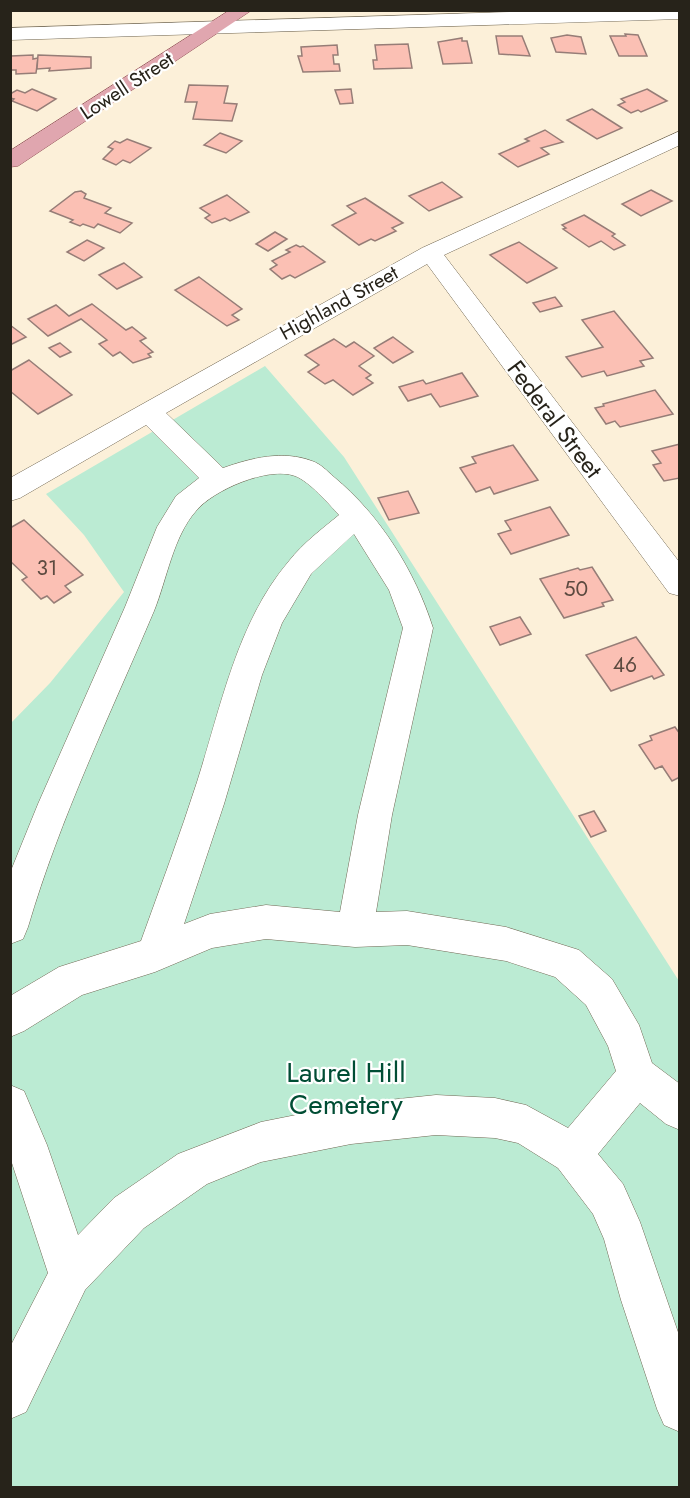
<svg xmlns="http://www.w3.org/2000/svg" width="690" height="1498" font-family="Jost,sans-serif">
  <rect width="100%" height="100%" fill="#fcf0d9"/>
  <polygon fill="#bbebd3" points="265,366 344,457 679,981 679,1487 11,1488 11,723 50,683 124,592 84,535 46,494"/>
  <g fill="#fbc0b4" stroke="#967d77" stroke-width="1.5">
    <polygon points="625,34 638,35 647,56 619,56 610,36 626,36"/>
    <polygon points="567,35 581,37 586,54 556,52 551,38"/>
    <polygon points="496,36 522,36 530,56 499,54"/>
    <polygon points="462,38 462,41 467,41 472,63 443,64 438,42"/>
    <polygon points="408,44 412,68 374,69 373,60 377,60 375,45"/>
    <polygon points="337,45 338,55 333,55 334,64 339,64 340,71 303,72 298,56 302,56 301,47"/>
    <polygon points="33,55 33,59 38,58 36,73 16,74 16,70 10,70 11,56"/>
    <polygon points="38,55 91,57 91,68 49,71 50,68 37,69"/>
    <polygon points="189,85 228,86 224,103 237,104 232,121 193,119 197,102 185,102"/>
    <polygon points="32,89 56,99 37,111 12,101 14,99 10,98 10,94 17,90 25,93"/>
    <polygon points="351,89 353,103 340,104 335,90"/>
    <polygon points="647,89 667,101 641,112 638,110 631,113 618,105 625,102 621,99"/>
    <polygon points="592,109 622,128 597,139 567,120"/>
    <polygon points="545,130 563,142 541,148 549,154 518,167 499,154 529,141 525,139"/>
    <polygon points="220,133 242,141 226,153 204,145"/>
    <polygon points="127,139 151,148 130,163 123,160 116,165 103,159 113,149 108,147 115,141 120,143"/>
    <polygon points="442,182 462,197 429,211 409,196"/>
    <polygon points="651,190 672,201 641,216 622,204"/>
    <polygon points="81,191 86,194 84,198 111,208 105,213 132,223 120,233 98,224 94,228 83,224 80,226 70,222 73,220 50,211 75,192"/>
    <polygon points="227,195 249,212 230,221 225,218 212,223 205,218 210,215 200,208"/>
    <polygon points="365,198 403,223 392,228 396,231 375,241 371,239 359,245 332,225 356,213 347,206"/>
    <polygon points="584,215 615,234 612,236 625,245 614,250 601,241 589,247 563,229 566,228 562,225"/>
    <polygon points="275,232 287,239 268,251 256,244"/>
    <polygon points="87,240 104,248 84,261 67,252"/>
    <polygon points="519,242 557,268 527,283 490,255"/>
    <polygon points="296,245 300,247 303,246 325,262 295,278 290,275 282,279 270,269 277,265 272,261 290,252 286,250"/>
    <polygon points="124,263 142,277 117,289 99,275"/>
    <polygon points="199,277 242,309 232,315 239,320 227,326 175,290"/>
    <polygon points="555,297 562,306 540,312 533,303"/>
    <polygon points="92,304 126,330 132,327 146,338 140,341 153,352 148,354 151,357 133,363 120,352 113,356 99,344 107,340 81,319 48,336 28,319 56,305 69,316"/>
    <polygon points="614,311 653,358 640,361 644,366 607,376 604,371 582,377 566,357 603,347 582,320"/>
    <polygon points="10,325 26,337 10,345"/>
    <polygon points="393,337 413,352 393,363 374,348"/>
    <polygon points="334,339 346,347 354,342 374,356 359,366 371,375 366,378 373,383 353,395 333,380 325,384 308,372 319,365 305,355"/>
    <polygon points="60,343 71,352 60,357 49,348"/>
    <polygon points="29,360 72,395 38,414 10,391 10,371"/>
    <polygon points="462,373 478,396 440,407 431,394 408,401 399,387 423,380 426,384"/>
    <polygon points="655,390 673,414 620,427 615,421 606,424 595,408 604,406 603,404"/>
    <polygon points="680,444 680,478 664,481 653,465 661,463 652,451"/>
    <polygon points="513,445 538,480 494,494 490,487 476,492 460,468 476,463 472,457"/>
    <polygon points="408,491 419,513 389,520 378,498"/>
    <polygon points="550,507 569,535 511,554 498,534 511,530 505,521"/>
    <polygon points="24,520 83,575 65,586 71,592 54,603 47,596 41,599 22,580 27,577 10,561 10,528"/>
    <polygon points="592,567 613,600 602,603 604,606 564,618 540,579 578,568 580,570"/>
    <polygon points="520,617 531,634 500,645 490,627"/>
    <polygon points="636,637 664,675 654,679 652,676 611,691 586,655"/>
    <polygon points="675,727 680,734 680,780 678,778 672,781 662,766 655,769 639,745 652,740 650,736"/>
    <polygon points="594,811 606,831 591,837 579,816"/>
  </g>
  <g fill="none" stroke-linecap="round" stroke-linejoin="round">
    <defs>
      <g id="minor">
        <polygon points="569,10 680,10 680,19 10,40 10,28"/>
        <path d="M680,131V145L444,255L680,563V596L669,593L427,264L166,413L223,468C251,458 283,450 312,461C321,464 327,471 334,477C380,515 415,571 433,628L392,815L376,912L407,911L506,927L579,950L612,979L639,1025L652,1063L680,1084V1130L666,1124L640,1103L598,1154L623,1184L640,1222L680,1338V1432L664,1425L657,1409L621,1300L604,1239L593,1214L558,1168L518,1143L495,1138L436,1135L351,1144L261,1162L207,1184L144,1228L85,1290L26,1412L10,1419V1347L48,1273L10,1157V1085L24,1091L47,1145L78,1235L114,1198L178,1154L261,1122L351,1104L436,1095L495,1098L526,1105L568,1128L616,1071L608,1046L586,1005L555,977L506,961L407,945L355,947L266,939L212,948L155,972L82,995L24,1031L10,1037V996L59,967L141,941C160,888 180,835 197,782C221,707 237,622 289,561C303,543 322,529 339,515C329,504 309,481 295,476C269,466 213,490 196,511C173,537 167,579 154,611C110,715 60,818 28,927L23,939L10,944V873L38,804L125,607L157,527L176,496L199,478L146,425L20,498L10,501V478L422,248ZM354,534L389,590L403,628L358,815L340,912L266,905L210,914L184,924L224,804L262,675L282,623L311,574Z"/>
      </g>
      <polygon id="major" points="230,10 252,10 18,166 10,167 10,151"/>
    </defs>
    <use href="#minor" stroke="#726854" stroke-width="1"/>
    <use href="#major" stroke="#925258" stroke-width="1"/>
    <use href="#minor" fill="#fff" fill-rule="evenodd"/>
    <use href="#major" fill="#e0a6af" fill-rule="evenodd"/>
  </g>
  <g text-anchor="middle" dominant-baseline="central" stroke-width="4.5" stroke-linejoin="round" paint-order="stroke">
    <g font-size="20" fill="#27231a" stroke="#fff">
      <text transform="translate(127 86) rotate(-33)">Lowell Street</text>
      <text transform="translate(339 303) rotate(-29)">Highland Street</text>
    </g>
    <g font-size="21" fill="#5c4a40">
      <text x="47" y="568">31</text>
      <text x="576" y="589">50</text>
      <text x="625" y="665">46</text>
    </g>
    <g font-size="24" fill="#27231a" stroke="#fff">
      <text transform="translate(555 419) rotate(53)">Federal Street</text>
    </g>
    <g font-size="28" fill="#004d34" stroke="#fff">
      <text x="346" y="1072">Laurel Hill<tspan x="346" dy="32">Cemetery</tspan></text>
    </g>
  </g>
  <rect width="690" height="1498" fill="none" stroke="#27231a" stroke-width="24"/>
</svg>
